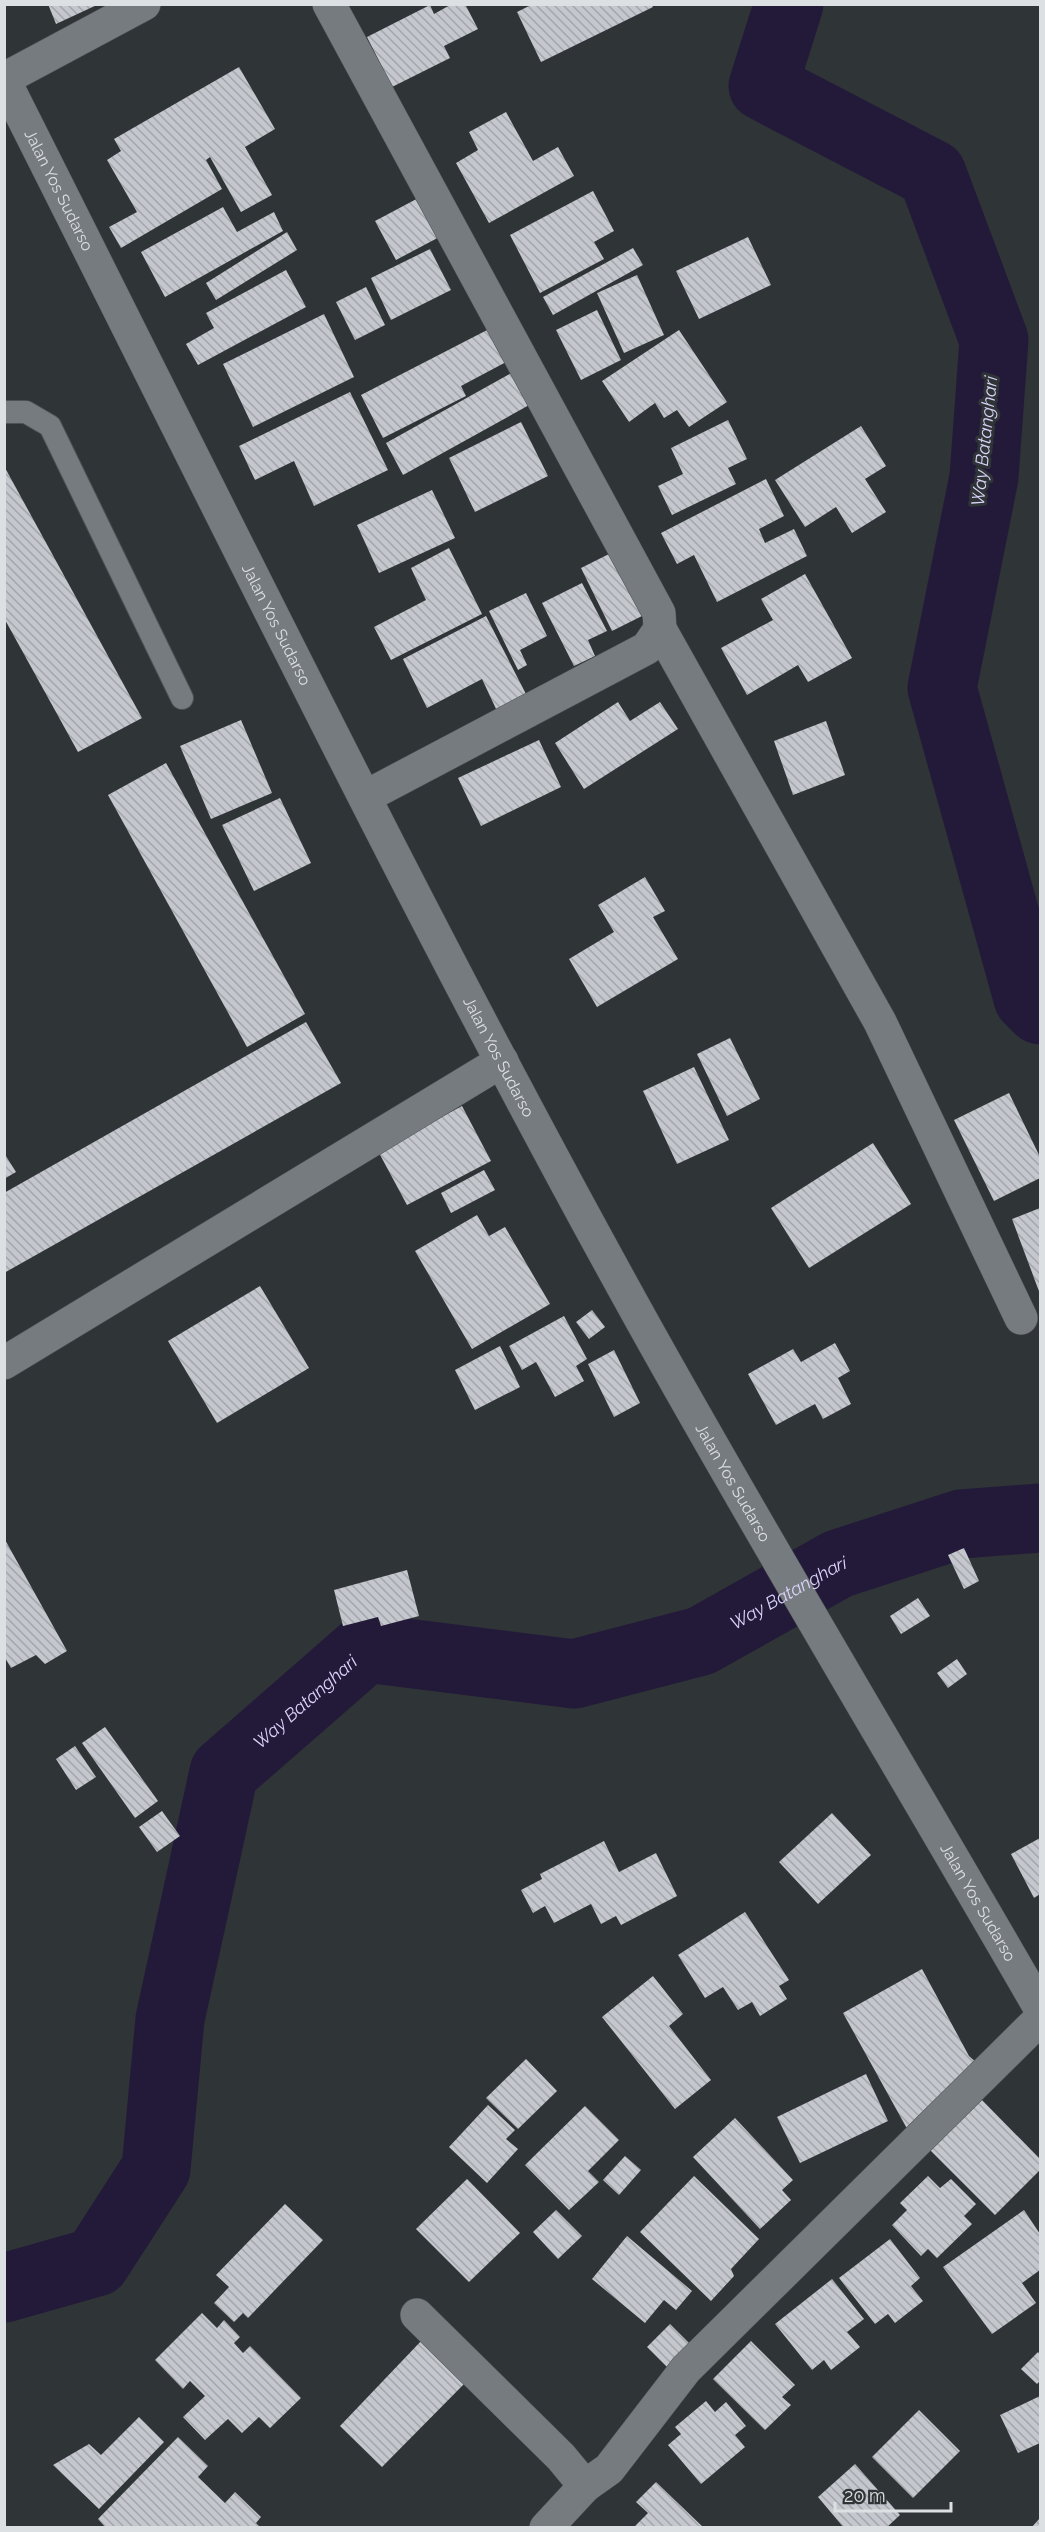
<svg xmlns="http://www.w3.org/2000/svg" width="1045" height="2532" font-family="Raleway,sans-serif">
  <defs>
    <pattern id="building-back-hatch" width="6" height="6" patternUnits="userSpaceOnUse" patternTransform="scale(1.5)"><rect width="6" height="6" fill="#c4c7cd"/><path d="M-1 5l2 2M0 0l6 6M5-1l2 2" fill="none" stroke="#a4a6ab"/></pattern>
  </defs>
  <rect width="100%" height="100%" fill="#2f3437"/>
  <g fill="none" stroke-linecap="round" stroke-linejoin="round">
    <g stroke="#231a3a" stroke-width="69">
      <polyline points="789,4 763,86 932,174 994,340 984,477 942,688 1028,998 1040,1010"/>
      <path id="s1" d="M4,2288L96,2262L156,2169L170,2019L224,1772L366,1648L574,1674L701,1641L838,1564L961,1524L1040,1518"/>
    </g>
  </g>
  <g fill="url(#building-back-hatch)">
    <polygon points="48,4 99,4 56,24"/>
    <polygon points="452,4 465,4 478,29 444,46 450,58 392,87 367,37 430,5 434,14"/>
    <polygon points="533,4 651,4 653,7 541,62 517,12"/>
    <polygon points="239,67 275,129 245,147 272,195 241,212 210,157 206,160 222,189 121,248 109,227 137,212 107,160 121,151 114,139"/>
    <polygon points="506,112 533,161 558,147 574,176 489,223 456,163 478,150 469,132"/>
    <polygon points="593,191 614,231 594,242 604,259 540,293 510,235"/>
    <polygon points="424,195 445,234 396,260 375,221"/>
    <polygon points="223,207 237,232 274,212 283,231 165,297 141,252"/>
    <polygon points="287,232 297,250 216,300 206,283"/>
    <polygon points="748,237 771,285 699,319 676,271"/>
    <polygon points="633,248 643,265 553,315 543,297"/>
    <polygon points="430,249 451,290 391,320 371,278"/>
    <polygon points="286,270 306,307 198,365 186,344 214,328 206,313"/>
    <polygon points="637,275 664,335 624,353 597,293"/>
    <polygon points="366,287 385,325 355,340 336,302"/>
    <polygon points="597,310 621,360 581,380 556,330"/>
    <polygon points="324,314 354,377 253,427 223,364"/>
    <polygon points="491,328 508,361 461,386 466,396 383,438 361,395"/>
    <polygon points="679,330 727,402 689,427 677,410 664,418 655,403 629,422 602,381"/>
    <polygon points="513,372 531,404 403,475 386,443"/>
    <polygon points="350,392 388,470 314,506 294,461 255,480 239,446"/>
    <polygon points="728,420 747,459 728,468 736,484 672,515 658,486 683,474 671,448"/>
    <polygon points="521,422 548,476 475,512 449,458"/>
    <polygon points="861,426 886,466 865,479 886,512 852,533 836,507 805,527 775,480"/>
    <polygon points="4,466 142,718 78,752 4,618"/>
    <polygon points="766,479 784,516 759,529 765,543 794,529 807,556 717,602 694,555 677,564 661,533"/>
    <polygon points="432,490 455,538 379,573 357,525"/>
    <polygon points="449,548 482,614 391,660 374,627 426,600 411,568"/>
    <polygon points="615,551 646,614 612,631 581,568"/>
    <polygon points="805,574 852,658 808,682 798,665 747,695 721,648 773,620 761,599"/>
    <polygon points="582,583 607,631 588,640 595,656 574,666 542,603"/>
    <polygon points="526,593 547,636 520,650 527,665 518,670 489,611"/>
    <polygon points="486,616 527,696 497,711 482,679 427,708 403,659"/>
    <polygon points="618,702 630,721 660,702 678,729 584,789 555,743"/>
    <polygon points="241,720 272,793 211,819 180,746"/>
    <polygon points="826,721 845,775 793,795 774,741"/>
    <polygon points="539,740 561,787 481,826 458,778"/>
    <polygon points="166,763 305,1014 247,1047 108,795"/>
    <polygon points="280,798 311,863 254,891 222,825"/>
    <polygon points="645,877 665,911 653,917 678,959 597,1007 569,959 614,932 598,905"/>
    <polygon points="306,1022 341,1083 4,1273 4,1193"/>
    <polygon points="730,1038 760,1099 727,1116 697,1054"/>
    <polygon points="694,1067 729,1140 677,1164 643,1091"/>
    <polygon points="1009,1093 1040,1157 1040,1178 994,1201 954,1120"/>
    <polygon points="462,1106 491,1161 407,1205 378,1151"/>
    <polygon points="873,1143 911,1204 809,1268 771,1208"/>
    <polygon points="4,1153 16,1172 4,1179"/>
    <polygon points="484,1170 495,1190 451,1213 441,1193"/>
    <polygon points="1040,1208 1040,1294 1012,1219"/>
    <polygon points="477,1215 489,1236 505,1227 550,1304 472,1349 415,1251"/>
    <polygon points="260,1286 309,1368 217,1423 168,1341"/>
    <polygon points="592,1310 605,1327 589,1339 576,1322"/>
    <polygon points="564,1316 587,1359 576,1366 584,1381 555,1397 536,1362 522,1370 509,1346"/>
    <polygon points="835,1343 850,1371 838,1378 851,1404 823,1419 815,1404 776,1425 748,1374 793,1349 801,1362"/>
    <polygon points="500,1346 520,1387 475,1410 455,1370"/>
    <polygon points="614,1350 640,1403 614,1417 588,1364"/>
    <polygon points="4,1538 67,1651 45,1664 36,1655 11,1668 4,1656"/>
    <polygon points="964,1548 979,1581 964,1589 948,1555"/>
    <polygon points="407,1570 419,1616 381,1626 378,1617 343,1626 334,1590"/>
    <polygon points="918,1598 930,1616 901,1634 890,1616"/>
    <polygon points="957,1659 967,1674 948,1688 937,1673"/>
    <polygon points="105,1727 158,1801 135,1818 82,1743"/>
    <polygon points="75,1746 96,1777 76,1790 56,1759"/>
    <polygon points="162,1811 180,1836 157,1852 139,1827"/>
    <polygon points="832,1813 871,1855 818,1904 779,1862"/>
    <polygon points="1040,1838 1040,1894 1034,1898 1011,1854"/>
    <polygon points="604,1841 619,1872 656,1853 677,1896 621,1925 616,1916 601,1924 591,1904 554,1923 545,1906 533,1913 521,1890 542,1879 540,1874"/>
    <polygon points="745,1912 789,1980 779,1986 787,1999 760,2016 752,2002 738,2010 723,1987 705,1998 678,1955"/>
    <polygon points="922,1969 969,2056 978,2064 910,2134 843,2013"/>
    <polygon points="653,1976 683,2014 669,2026 711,2080 675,2109 602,2017"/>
    <polygon points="526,2059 557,2091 518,2129 486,2098"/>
    <polygon points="866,2074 888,2121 800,2163 777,2117"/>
    <polygon points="977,2095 1040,2159 1040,2170 995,2215 926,2146"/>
    <polygon points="488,2105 515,2130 506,2139 518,2149 487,2183 449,2147"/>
    <polygon points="585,2106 619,2140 588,2171 599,2182 569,2210 525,2165"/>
    <polygon points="735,2118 793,2180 782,2190 791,2200 760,2229 693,2157"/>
    <polygon points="625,2156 641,2170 619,2195 603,2180"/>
    <polygon points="694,2176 759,2239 731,2269 734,2276 711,2301 640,2232"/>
    <polygon points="928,2176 940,2188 951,2179 976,2204 964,2216 972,2224 937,2258 928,2249 921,2256 892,2225 907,2210 900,2203"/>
    <polygon points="467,2179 520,2233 469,2282 416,2229"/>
    <polygon points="285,2204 323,2240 248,2318 243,2313 234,2322 214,2303 229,2287 216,2275"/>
    <polygon points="556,2210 582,2236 558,2259 533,2232"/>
    <polygon points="1024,2210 1040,2234 1040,2270 1022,2283 1036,2303 992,2334 943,2267"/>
    <polygon points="627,2236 692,2291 676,2310 664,2300 645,2323 592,2279"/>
    <polygon points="890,2239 920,2278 911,2286 923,2301 895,2323 888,2314 875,2324 839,2278"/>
    <polygon points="832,2279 864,2319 847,2332 860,2347 831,2370 824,2360 812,2370 775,2324"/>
    <polygon points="202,2313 217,2328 224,2320 240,2337 234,2343 243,2353 250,2346 301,2398 270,2428 259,2417 242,2433 228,2419 205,2440 183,2417 205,2396 190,2381 183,2389 155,2360"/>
    <polygon points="670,2324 695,2349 672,2372 647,2347"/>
    <polygon points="423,2339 467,2381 382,2467 340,2426"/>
    <polygon points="751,2341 795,2385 782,2397 791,2405 765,2430 713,2379"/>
    <polygon points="1038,2352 1040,2354 1040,2381 1037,2384 1021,2369"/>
    <polygon points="1040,2396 1040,2443 1018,2453 1000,2415"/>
    <polygon points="706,2401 715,2412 726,2402 746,2426 735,2435 745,2447 701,2484 668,2445 681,2434 675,2427"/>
    <polygon points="919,2410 960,2451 913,2498 872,2457"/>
    <polygon points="139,2417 164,2442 99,2509 53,2465 89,2444 101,2455"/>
    <polygon points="178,2437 208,2466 198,2477 225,2503 235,2492 261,2517 256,2523 261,2528 106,2528 98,2519"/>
    <polygon points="855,2464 900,2515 886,2528 844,2528 818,2497"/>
    <polygon points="656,2482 704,2528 633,2528 648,2513 636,2502"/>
    <polygon points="1040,2518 1040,2528 1031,2528"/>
  </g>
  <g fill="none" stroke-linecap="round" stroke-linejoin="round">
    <defs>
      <polyline id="service" points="4,412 26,412 50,426 182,698"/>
      <g id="minor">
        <polyline points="329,4 659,613 660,629 647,648 365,797"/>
        <polyline points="4,79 144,4"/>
        <polyline points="660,629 880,1022 1021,1318"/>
        <polyline points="4,1363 502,1061"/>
        <polyline points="417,2315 561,2457 585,2486 609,2469 686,2369 1040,2019"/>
        <polyline points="546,2528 585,2486"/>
      </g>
      <g id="tertiary">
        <path id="s2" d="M4,80C214,496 417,916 643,1323C771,1553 908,1779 1040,2008"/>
      </g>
    </defs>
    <use href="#service" stroke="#4e5255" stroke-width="24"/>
    <use href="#minor" stroke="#4e5255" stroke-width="34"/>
    <use href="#tertiary" stroke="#4e5255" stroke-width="34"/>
    <use href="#service" stroke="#757b7f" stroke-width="22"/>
    <use href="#minor" stroke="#757b7f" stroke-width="33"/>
    <use href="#tertiary" stroke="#757b7f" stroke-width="33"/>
  </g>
  <g text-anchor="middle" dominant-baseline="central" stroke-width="6" stroke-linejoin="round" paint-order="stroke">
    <g font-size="16" fill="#dde0e2" stroke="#2f3437">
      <text stroke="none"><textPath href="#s2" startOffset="123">Jalan Yos Sudarso</textPath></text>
      <text stroke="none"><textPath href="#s2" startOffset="609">Jalan Yos Sudarso</textPath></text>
      <text stroke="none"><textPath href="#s2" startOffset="1095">Jalan Yos Sudarso</textPath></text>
      <text stroke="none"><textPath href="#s2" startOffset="1581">Jalan Yos Sudarso</textPath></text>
      <text stroke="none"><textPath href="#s2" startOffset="2067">Jalan Yos Sudarso</textPath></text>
    </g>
    <g font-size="18" font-style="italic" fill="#dbd3fa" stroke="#2f3437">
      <text transform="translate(984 441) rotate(-84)">Way Batanghari</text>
      <text stroke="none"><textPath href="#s1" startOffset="1239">Way Batanghari</textPath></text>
      <text stroke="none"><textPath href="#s1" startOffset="717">Way Batanghari</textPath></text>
    </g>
  </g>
  <rect width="1045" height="2532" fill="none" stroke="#dde0e2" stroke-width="12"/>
  <path d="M835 2502v9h116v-9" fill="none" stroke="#dde0e2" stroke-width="3"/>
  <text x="844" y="2502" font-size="18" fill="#dde0e2" stroke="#2f3437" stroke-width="4.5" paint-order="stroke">20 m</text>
</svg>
